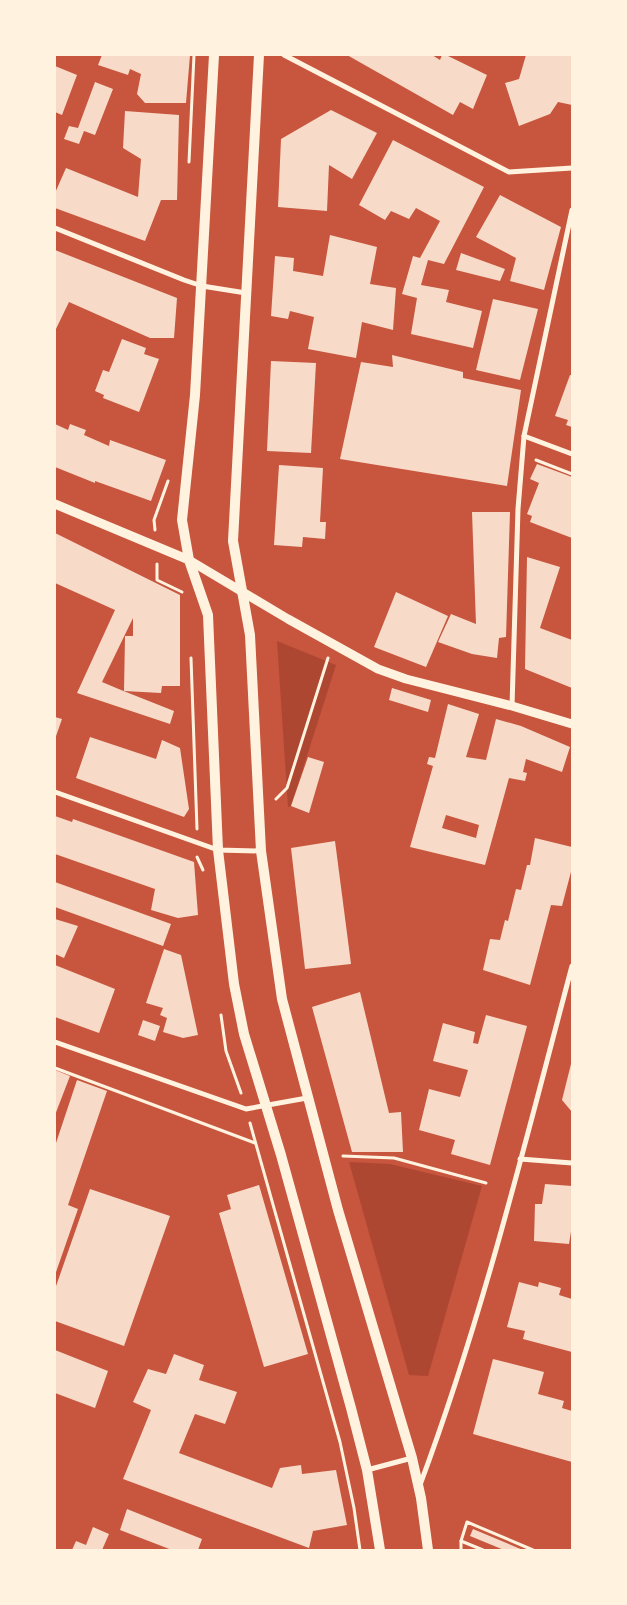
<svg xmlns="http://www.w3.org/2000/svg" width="627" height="1605" font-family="'IBM Plex Sans',sans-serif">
  <rect width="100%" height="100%" fill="#c8553d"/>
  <g fill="#ae4732">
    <polygon points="277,641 336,665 291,806 288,807"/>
    <polygon points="349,1162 390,1164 482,1186 428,1376 409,1375"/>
  </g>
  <g fill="#f7dbc8" fill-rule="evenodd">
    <polygon points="102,55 190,55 186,103 145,103 137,94 141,74 130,69 128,75 98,65"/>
    <polygon points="347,55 432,55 440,60 442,55 446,55 487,75 473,109 460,102 453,115"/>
    <polygon points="526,55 572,55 572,105 558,102 550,114 519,126 505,83 519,79"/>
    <polygon points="55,66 77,75 62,115 55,112"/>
    <polygon points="95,82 113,89 95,135 84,131 79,144 64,139 69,126 78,128"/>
    <polygon points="331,110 377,133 352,179 329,165 327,211 278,207 281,139"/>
    <polygon points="125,111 179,115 177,200 161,200 145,241 55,208 55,193 66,168 138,197 141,159 123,148"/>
    <polygon points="393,140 484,187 444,264 428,260 421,285 449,290 446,302 482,311 473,348 411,334 417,298 402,294 413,256 420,258 440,221 416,208 409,219 391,211 385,220 359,205"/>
    <polygon points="500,195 561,227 544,290 510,281 516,258 476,237"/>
    <polygon points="330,235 377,247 370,284 396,288 393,330 362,322 356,358 308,349 314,317 290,311 288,319 271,316 275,256 294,258 293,271 323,276"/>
    <polygon points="55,250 177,298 174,338 150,338 69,302 55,331"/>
    <polygon points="461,253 505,269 500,281 456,270"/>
    <polygon points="493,299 538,309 520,380 476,370"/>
    <polygon points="122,339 146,348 144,354 159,359 139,412 103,398 104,395 95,391 103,370 109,372"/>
    <polygon points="392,355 463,372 463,378 521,390 507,486 340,459 361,362 393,367"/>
    <polygon points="271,361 316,363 311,453 267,451"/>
    <polygon points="570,375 572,375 572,427 566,425 568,420 555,416"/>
    <polygon points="55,424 68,430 70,424 86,430 84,435 109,446 110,440 166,460 151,501 95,481 95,483 55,467"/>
    <polygon points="537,464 572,477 572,538 530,522 532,516 527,514 539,483 530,479"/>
    <polygon points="279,465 323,468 320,522 326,522 325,539 303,537 302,547 274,545"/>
    <polygon points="472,512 510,512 506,637 499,638 497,658 472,654 438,642 451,614 476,624"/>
    <polygon points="55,533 180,595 180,686 162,686 161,693 124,691 125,636 133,636 133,618 102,682 121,690 174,711 170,724 77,693 115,610 55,583"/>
    <polygon points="527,557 560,567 540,628 572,640 572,688 525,669"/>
    <polygon points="396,592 448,616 426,667 374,647"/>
    <polygon points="392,688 431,700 428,712 389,700"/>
    <path d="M448,704L479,714L466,757L486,760L496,719L521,726L570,747L562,772L526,759L523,772L527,773L525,781L509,778L485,865L410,847L433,766L427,764L429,757L435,758ZM446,815L479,825L476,838L442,828Z"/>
    <polygon points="55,717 62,719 55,739"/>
    <polygon points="90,737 156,759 162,740 180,748 189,809 184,817 76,778"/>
    <polygon points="308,757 324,762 309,813 291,806"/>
    <polygon points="55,816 72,822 73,819 194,862 198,915 178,918 151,910 155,889 55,854"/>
    <polygon points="535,838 572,847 572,868 562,906 551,905 530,985 483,970 490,939 500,940 505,920 508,921 516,889 521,890 527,865 530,865"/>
    <polygon points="335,841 351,964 305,969 291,848"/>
    <polygon points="55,882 171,924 163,946 55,907"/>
    <polygon points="55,919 78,926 64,958 55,954"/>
    <polygon points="164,949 181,955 198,1035 183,1038 163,1032 167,1018 160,1015 163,1008 146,1003"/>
    <polygon points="55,965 115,989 99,1033 55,1017"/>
    <polygon points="360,992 389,1113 401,1112 403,1152 352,1152 312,1007"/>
    <polygon points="486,1015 527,1026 490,1165 451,1154 455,1140 419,1130 429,1089 460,1097 468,1070 433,1061 443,1023 475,1032 473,1043 478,1044"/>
    <polygon points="143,1020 160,1026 155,1041 138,1035"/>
    <polygon points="571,1064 572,1064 572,1112 562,1100"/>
    <polygon points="55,1070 70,1076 55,1115"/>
    <polygon points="77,1080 107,1091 68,1205 78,1209 55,1275 55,1146"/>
    <polygon points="545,1184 572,1186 572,1225 569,1244 534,1241 535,1204 542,1204"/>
    <polygon points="259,1185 308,1354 264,1367 219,1213 231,1209 227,1195"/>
    <polygon points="90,1189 170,1216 124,1346 55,1321 55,1289"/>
    <polygon points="519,1282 538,1287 539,1282 561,1288 559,1295 572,1299 572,1352 523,1339 525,1331 507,1327"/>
    <polygon points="55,1350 108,1371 95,1408 55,1393"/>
    <polygon points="174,1354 204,1365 199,1380 237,1392 225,1424 195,1414 179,1453 272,1488 280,1468 301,1465 302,1474 336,1470 347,1525 313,1531 309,1548 123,1479 151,1410 133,1402 148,1369 166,1374"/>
    <polygon points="493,1359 544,1372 538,1394 564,1401 562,1408 572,1411 572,1462 473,1434"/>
    <polygon points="127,1509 202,1539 198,1550 172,1550 120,1530"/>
    <polygon points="93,1527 109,1534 102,1550 72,1550 76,1541 86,1545"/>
    <polygon points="473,1529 523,1550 504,1550 470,1536"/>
  </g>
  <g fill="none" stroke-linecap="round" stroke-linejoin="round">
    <g stroke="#fff3e0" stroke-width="3">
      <polyline points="189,162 194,55"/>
      <polyline points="536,460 572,474"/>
      <polyline points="155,530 154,520 168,481"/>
      <polyline points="157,564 157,580 182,592"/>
      <polyline points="191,658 197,829"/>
      <polyline points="276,799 287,788 328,658"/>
      <polyline points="197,857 203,870"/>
      <polyline points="221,1015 226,1051 241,1093"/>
      <polyline points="55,1068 255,1143"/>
      <polyline points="250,1123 340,1442 354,1508 360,1550"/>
      <polyline points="343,1156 394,1158 486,1183"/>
      <polyline points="461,1550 461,1541"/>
      <polyline points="483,1550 461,1541 467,1522 533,1550"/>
    </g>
    <g stroke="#fff3e0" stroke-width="5">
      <polyline points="284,55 509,172 572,168"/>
      <polyline points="55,228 184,280 202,286 246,293"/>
      <polyline points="524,436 572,454"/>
      <polyline points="512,706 518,509 524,436 572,210"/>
      <polyline points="55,792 218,850 261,851"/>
      <polyline points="55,1042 246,1109 307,1098"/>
      <polyline points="520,1159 572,1163"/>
      <polyline points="367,1470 412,1458"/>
      <path d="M420,1485C483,1316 526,1139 572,966"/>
    </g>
    <polyline stroke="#fff3e0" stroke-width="9" points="55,504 189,560 288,619 378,669 406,679 512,706 572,724"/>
    <g stroke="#fff3e0" stroke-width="10">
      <polyline points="214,55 195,395 182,520 189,560 208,615 218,850 234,984 244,1034 281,1155 351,1408 367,1470 380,1550"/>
      <polyline points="259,55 233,541 250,635 261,851 282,999 338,1210 412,1458 421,1498 428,1550"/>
    </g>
  </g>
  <rect width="627" height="1605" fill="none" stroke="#fff3e0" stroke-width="112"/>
</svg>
